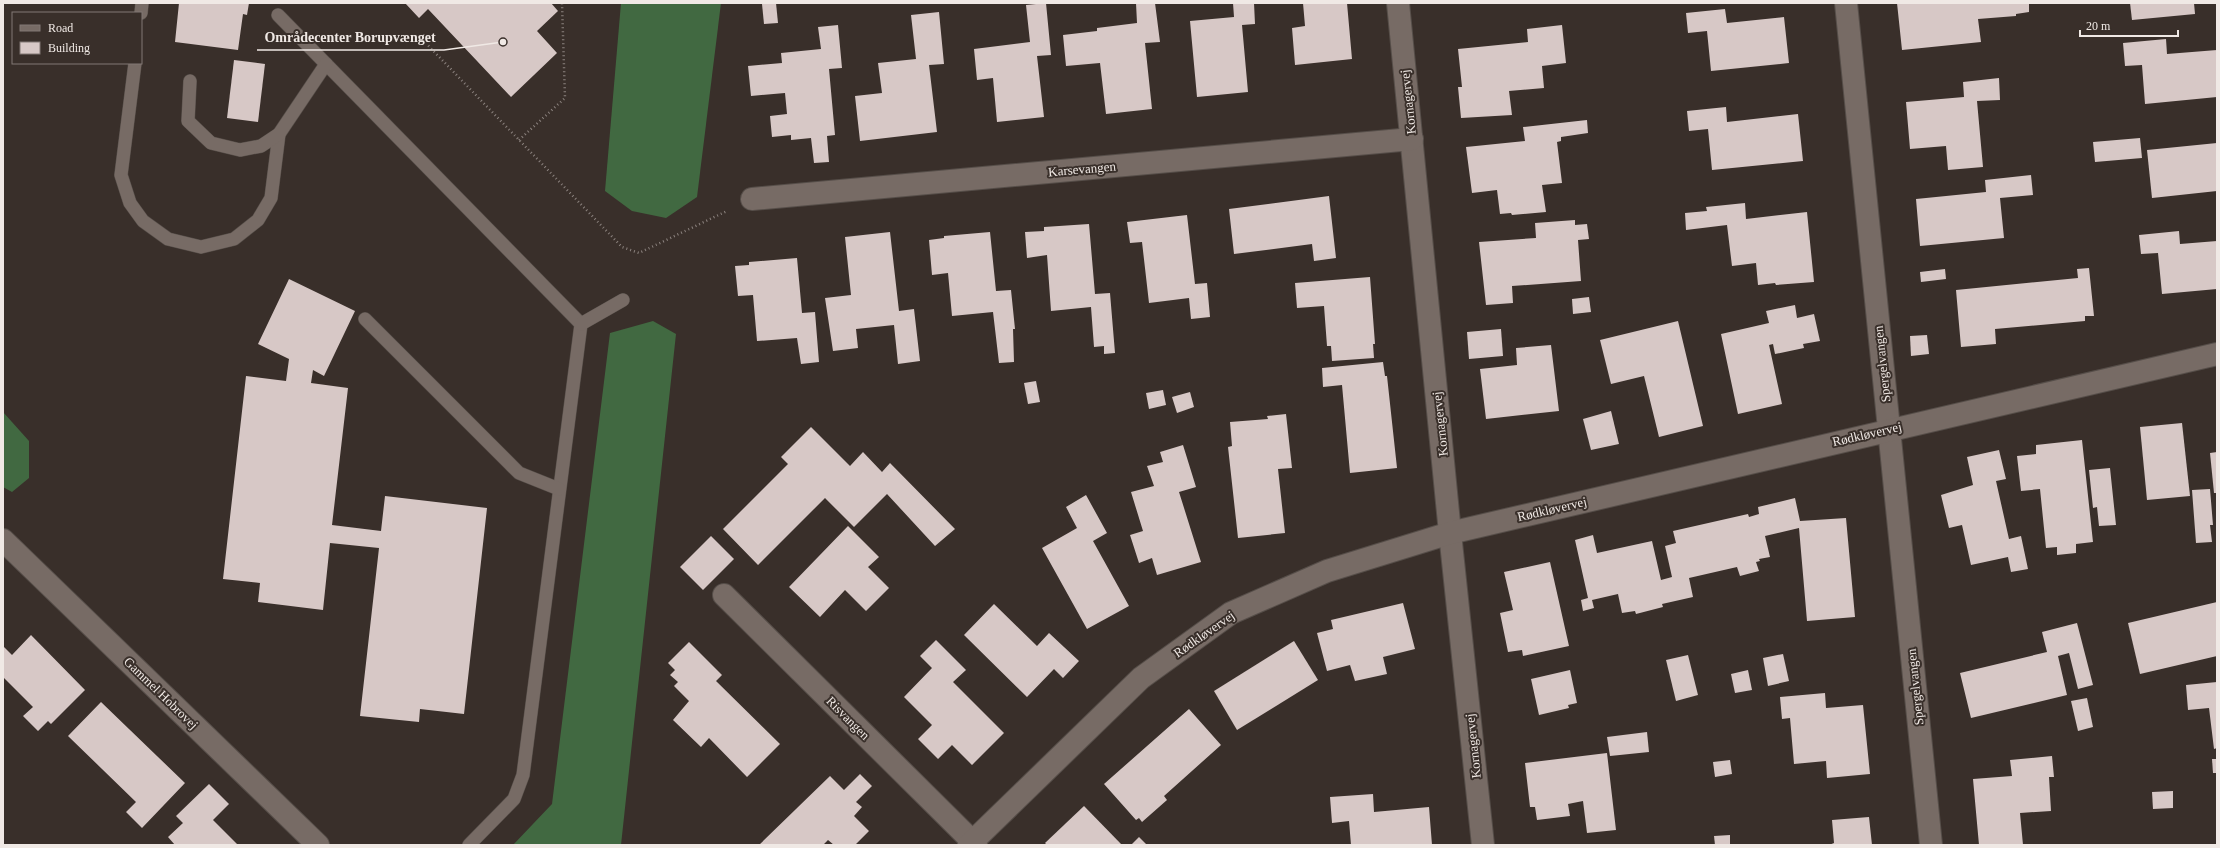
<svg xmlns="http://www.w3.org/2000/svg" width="2220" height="848" font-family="Georgia,serif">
  <rect width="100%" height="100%" fill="#392f2a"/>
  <g fill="#416941">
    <polygon points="621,3 721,3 697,197 666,218 632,211 605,191"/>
    <polygon points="653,321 676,334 621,845 513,845 552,804 610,333"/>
    <polygon points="3,412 29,441 29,478 12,492 3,487"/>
  </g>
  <g fill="#d7c8c6">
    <polygon points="179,3 249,3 247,15 243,14 238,50 175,42"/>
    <polygon points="405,3 551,3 558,11 537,31 557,53 511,97 428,9 419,18"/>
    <polygon points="776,3 778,23 764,24 762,4"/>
    <polygon points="1046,3 1051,55 1037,56 1044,117 997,122 993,78 977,80 974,49 1030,42 1026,5"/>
    <polygon points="1136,3 1155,3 1160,42 1145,43 1152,109 1106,114 1100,63 1066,66 1063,35 1097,31 1097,28 1137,23"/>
    <polygon points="1233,3 1254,3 1255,24 1242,25 1248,92 1197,97 1190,21 1234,17"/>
    <polygon points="1303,3 1347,3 1352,59 1295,65 1292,28 1305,26"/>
    <polygon points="1897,3 2029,3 2029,12 2016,14 2016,16 1978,19 1981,42 1902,50"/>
    <polygon points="2130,3 2194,3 2195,14 2132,20"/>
    <polygon points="1725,9 1727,23 1784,17 1789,63 1711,71 1707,31 1688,33 1686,13"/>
    <polygon points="939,12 944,64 929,65 937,132 860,141 855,96 882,93 878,63 916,59 911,15"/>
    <polygon points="838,25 842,68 829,69 835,135 827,136 829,162 814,163 811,138 791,140 791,135 772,137 770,116 787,114 785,93 751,96 748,66 782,63 781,53 821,49 818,27"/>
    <polygon points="1562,25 1566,63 1542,66 1544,88 1509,91 1512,115 1461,118 1458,87 1462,87 1458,49 1528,42 1527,29"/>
    <polygon points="2166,39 2167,54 2217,50 2217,97 2145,104 2142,65 2125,66 2123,43"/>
    <polygon points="234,60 265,64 258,122 227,118"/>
    <polygon points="1999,78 2000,100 1977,101 1983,167 1948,170 1946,146 1910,149 1906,102 1964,97 1963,82"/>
    <polygon points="1726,107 1727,122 1798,114 1803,161 1712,170 1708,129 1689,131 1687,111"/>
    <polygon points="1587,120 1588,133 1561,137 1561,141 1557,142 1562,183 1542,185 1546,212 1512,215 1511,213 1500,214 1497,190 1472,193 1466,147 1525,141 1523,127"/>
    <polygon points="2140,138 2142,158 2095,162 2093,142"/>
    <polygon points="2217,143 2217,191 2152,198 2147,150"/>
    <polygon points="2031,175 2033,195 2000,198 2004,238 1920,246 1916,199 1986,192 1985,180"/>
    <polygon points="1329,196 1336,258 1314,261 1312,244 1234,254 1229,209"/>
    <polygon points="1745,203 1746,219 1807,212 1814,282 1776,285 1775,283 1758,285 1756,263 1732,266 1727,225 1686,230 1685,213 1707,211 1706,207"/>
    <polygon points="1187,215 1195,284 1207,283 1210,317 1191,319 1189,298 1149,303 1142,242 1130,243 1127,222"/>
    <polygon points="1575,220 1575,225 1587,224 1589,239 1578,240 1581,281 1512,286 1513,303 1486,305 1479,242 1536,238 1535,223"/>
    <polygon points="1089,224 1095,294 1110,293 1115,353 1104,354 1104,346 1094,347 1091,307 1051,311 1047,255 1027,258 1025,232 1044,231 1044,227"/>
    <polygon points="2179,231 2180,244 2217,241 2217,289 2162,294 2158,253 2141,254 2139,235"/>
    <polygon points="890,232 899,311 914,309 920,361 898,364 894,325 856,329 858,348 833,351 825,298 851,295 845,237"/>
    <polygon points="990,232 996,291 1011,290 1015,329 1013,329 1014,362 999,363 993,312 952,316 948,273 932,275 929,240 944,238 944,236"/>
    <polygon points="797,258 802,313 815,312 819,362 801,364 797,338 757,341 753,295 738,296 735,266 749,265 749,262"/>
    <polygon points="2089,268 2094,316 2085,316 2085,321 1995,329 1996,344 1961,347 1956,290 2078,278 2077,269"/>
    <polygon points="1945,269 1946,279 1921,282 1920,272"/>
    <polygon points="1370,277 1375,344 1373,344 1374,358 1332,361 1331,346 1327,346 1324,306 1297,308 1295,283"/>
    <polygon points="289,279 355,311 324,376 313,370 311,383 348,388 332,525 381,531 385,496 487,508 464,714 420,709 419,722 360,716 379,548 330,543 323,610 258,602 260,583 223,579 246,376 286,381 289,359 258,344"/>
    <polygon points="1589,297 1591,312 1573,314 1572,299"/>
    <polygon points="1795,305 1797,318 1814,314 1820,341 1803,344 1804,348 1775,354 1773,344 1769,345 1782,404 1738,414 1721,334 1769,323 1766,311"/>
    <polygon points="1678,321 1703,426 1659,437 1644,376 1611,384 1600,340"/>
    <polygon points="1501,329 1503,356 1469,359 1467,332"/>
    <polygon points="1927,335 1929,354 1911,356 1910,336"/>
    <polygon points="1551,345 1559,411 1486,419 1480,369 1517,365 1516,348"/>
    <polygon points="1383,362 1385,376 1387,376 1397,468 1350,473 1342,385 1323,387 1322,368"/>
    <polygon points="1036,381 1040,402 1028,404 1024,383"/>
    <polygon points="1163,390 1166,405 1149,409 1146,393"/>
    <polygon points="1190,392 1194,407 1177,413 1172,397"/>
    <polygon points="1611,411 1619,444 1591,450 1583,419"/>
    <polygon points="1286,414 1292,468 1278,469 1285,533 1238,538 1228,447 1232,446 1230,422 1268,419 1267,416"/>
    <polygon points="2182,423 2190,496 2147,500 2140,427"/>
    <polygon points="811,427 850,466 863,452 882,472 890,463 955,529 935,546 887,494 854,527 825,498 758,565 723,529 788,464 781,457"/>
    <polygon points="2082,440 2093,542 2076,544 2076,553 2057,555 2057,547 2046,548 2040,489 2021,491 2017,456 2036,454 2036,445"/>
    <polygon points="1183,445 1196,487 1179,492 1201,562 1157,575 1152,558 1139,563 1130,535 1143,531 1131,492 1154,486 1147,466 1163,462 1160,452"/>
    <polygon points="1999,450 2006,479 1996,481 2009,539 2021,536 2028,569 2011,572 2008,557 1971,565 1962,525 1949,528 1941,495 1973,485 1967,457"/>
    <polygon points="2217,452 2217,493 2214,493 2210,453"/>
    <polygon points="2110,468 2116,525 2099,526 2097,507 2093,508 2089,470"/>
    <polygon points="2210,489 2213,525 2210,525 2212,542 2196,543 2192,490"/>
    <polygon points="1086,495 1107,533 1093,541 1129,606 1087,629 1042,548 1077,528 1066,507"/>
    <polygon points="1795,498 1800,521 1846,518 1855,617 1807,621 1799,528 1765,536 1770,557 1759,559 1760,561 1756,562 1759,571 1740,576 1737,567 1689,578 1693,597 1662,604 1663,607 1636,614 1635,611 1622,613 1618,594 1592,600 1594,608 1583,611 1581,600 1588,598 1575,540 1593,535 1597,553 1652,541 1661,580 1672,577 1665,546 1676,543 1673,531 1748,514 1749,517 1759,514 1758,507"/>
    <polygon points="848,526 879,557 868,567 889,588 866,611 845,590 820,617 789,587"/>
    <polygon points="711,536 734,559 703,590 680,567"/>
    <polygon points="1550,562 1569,646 1523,656 1522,650 1508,652 1500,613 1513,610 1504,572"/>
    <polygon points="2217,602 2217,656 2140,674 2128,623"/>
    <polygon points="1403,603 1415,649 1383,657 1387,674 1355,681 1350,665 1327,671 1317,633 1333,629 1331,620"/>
    <polygon points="994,604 1037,646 1049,633 1079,661 1063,678 1054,669 1027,697 964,635"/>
    <polygon points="2077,623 2093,685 2078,689 2069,653 2058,656 2067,695 1971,718 1960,673 2047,652 2042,632"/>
    <polygon points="31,635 85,690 51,724 48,721 38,731 23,716 33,707 3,677 3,648 4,647 12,655"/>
    <polygon points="936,640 966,670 953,682 1004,733 972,765 952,745 938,759 918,739 932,725 904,697 932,668 920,656"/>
    <polygon points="1294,641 1318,680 1237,730 1214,691"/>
    <polygon points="689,642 722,675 716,681 780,744 747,777 709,738 701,747 673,720 689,701 674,686 678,682 670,675 675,670 668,663"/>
    <polygon points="1783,654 1789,681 1768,686 1763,658"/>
    <polygon points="1688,655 1698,695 1676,701 1666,660"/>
    <polygon points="1570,670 1577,703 1568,705 1569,708 1539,715 1531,679"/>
    <polygon points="1748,670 1752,690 1735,693 1731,674"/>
    <polygon points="2217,682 2217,748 2214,749 2209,708 2188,710 2186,685"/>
    <polygon points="1825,693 1826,708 1863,705 1870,774 1827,778 1826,761 1794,764 1790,718 1782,719 1780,697"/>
    <polygon points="2087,698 2093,727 2078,731 2071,701"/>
    <polygon points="101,702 185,783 142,828 126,812 136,802 68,736"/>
    <polygon points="1189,709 1221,745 1164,796 1167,800 1142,822 1139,818 1136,820 1104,784"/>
    <polygon points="1647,732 1649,752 1610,756 1607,737"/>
    <polygon points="1607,753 1616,830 1587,833 1583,801 1568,804 1570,816 1537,820 1535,807 1530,807 1525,763"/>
    <polygon points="2052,756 2054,777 2049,777 2051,811 2020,813 2023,845 1979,845 1973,779 2012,776 2010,760"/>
    <polygon points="2212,759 2217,759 2217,773 2213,773"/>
    <polygon points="1730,760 1732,774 1715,777 1713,762"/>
    <polygon points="860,774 872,786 856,802 862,807 854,816 869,831 855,845 834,845 828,840 823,845 759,845 830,776 844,790"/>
    <polygon points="209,784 229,804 213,820 238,845 175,845 168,837 183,823 176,816"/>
    <polygon points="2173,791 2173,808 2153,809 2152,792"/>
    <polygon points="1373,794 1374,812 1429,807 1432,845 1351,845 1349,821 1332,823 1330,797"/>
    <polygon points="1084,806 1122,845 1047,845 1045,843"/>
    <polygon points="1869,817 1872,845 1829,845 1834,843 1832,820"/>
    <polygon points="1730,835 1730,845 1715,845 1714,836"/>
    <polygon points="1139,837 1147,845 1131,845"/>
  </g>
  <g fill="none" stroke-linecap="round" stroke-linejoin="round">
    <defs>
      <g id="lane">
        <polyline points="141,13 142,3"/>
        <polyline points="278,15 581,324 523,775 514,799 469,845"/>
        <polyline points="135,63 121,175 130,203 143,221 168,239 201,247 234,239 258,220 271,198 279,134"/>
        <polyline points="190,81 188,121 211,143 240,150 261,146 279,134 326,64"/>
        <polyline points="365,319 519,473 559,489"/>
        <polyline points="581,324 623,300"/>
      </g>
      <g id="street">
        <polyline points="1398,3 1450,533 1483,845"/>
        <polyline points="1846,3 1931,845"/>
        <polyline points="752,199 1412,139"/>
        <polyline points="3,540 318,845"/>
        <polyline points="724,595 976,845"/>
        <polyline points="969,845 1141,678 1231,613 1327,571 1450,533 2217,354"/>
      </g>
    </defs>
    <use href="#lane" stroke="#564e49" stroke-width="14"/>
    <use href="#street" stroke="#564e49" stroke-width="24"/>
    <g stroke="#8c837f" stroke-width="2.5" stroke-dasharray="1 3" stroke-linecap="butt">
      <polyline points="420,37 622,247 639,253 727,211"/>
      <polyline points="519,140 565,98 562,3"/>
    </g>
    <use href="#lane" stroke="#776b65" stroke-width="13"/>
    <use href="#street" stroke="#776b65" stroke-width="22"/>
  </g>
  <g text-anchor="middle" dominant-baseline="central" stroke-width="4" stroke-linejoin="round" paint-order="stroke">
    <g font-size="13" fill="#f0e9e5" stroke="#392f2a">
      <text transform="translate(1408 102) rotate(-96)">Kornagervej</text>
      <text transform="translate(1082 169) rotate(-5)">Karsevangen</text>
      <text transform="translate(1882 364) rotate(-96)">Spergelvangen</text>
      <text transform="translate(1440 424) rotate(-96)">Kornagervej</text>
      <text transform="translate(1867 434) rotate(-13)">Rødkløvervej</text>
      <text transform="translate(1552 509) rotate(-13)">Rødkløvervej</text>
      <text transform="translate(1204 634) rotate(-35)">Rødkløvervej</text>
      <text transform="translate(1915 687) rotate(-96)">Spergelvangen</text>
      <text transform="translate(161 693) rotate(44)">Gammel Hobrovej</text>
      <text transform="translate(848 718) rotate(45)">Risvangen</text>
      <text transform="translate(1473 746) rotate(-96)">Kornagervej</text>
    </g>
  </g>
  <path fill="none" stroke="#f0e9e5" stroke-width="1.5" d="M503 42L444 50H257"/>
  <circle fill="#f0e9e5" stroke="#392f2a" stroke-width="1.5" cx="503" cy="42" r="4"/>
  <g font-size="14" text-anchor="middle" font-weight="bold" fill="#f0e9e5" stroke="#392f2a" stroke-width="4" stroke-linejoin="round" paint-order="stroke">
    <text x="350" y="42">Områdecenter Borupvænget</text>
  </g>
  <rect width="2220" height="848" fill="none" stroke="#f0e9e5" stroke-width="8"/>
  <rect x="12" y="12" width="130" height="52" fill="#392f2a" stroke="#827975"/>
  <rect x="20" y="25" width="20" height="6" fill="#776b65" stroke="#827975"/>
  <text x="48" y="32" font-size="12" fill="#f0e9e5">Road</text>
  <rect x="20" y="42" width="20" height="12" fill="#d7c8c6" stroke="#827975"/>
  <text x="48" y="52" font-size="12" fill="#f0e9e5">Building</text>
  <path d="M2080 30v6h98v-6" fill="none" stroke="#f0e9e5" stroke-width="2"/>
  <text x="2086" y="30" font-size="12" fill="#f0e9e5" stroke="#392f2a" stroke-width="3" paint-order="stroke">20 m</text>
</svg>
